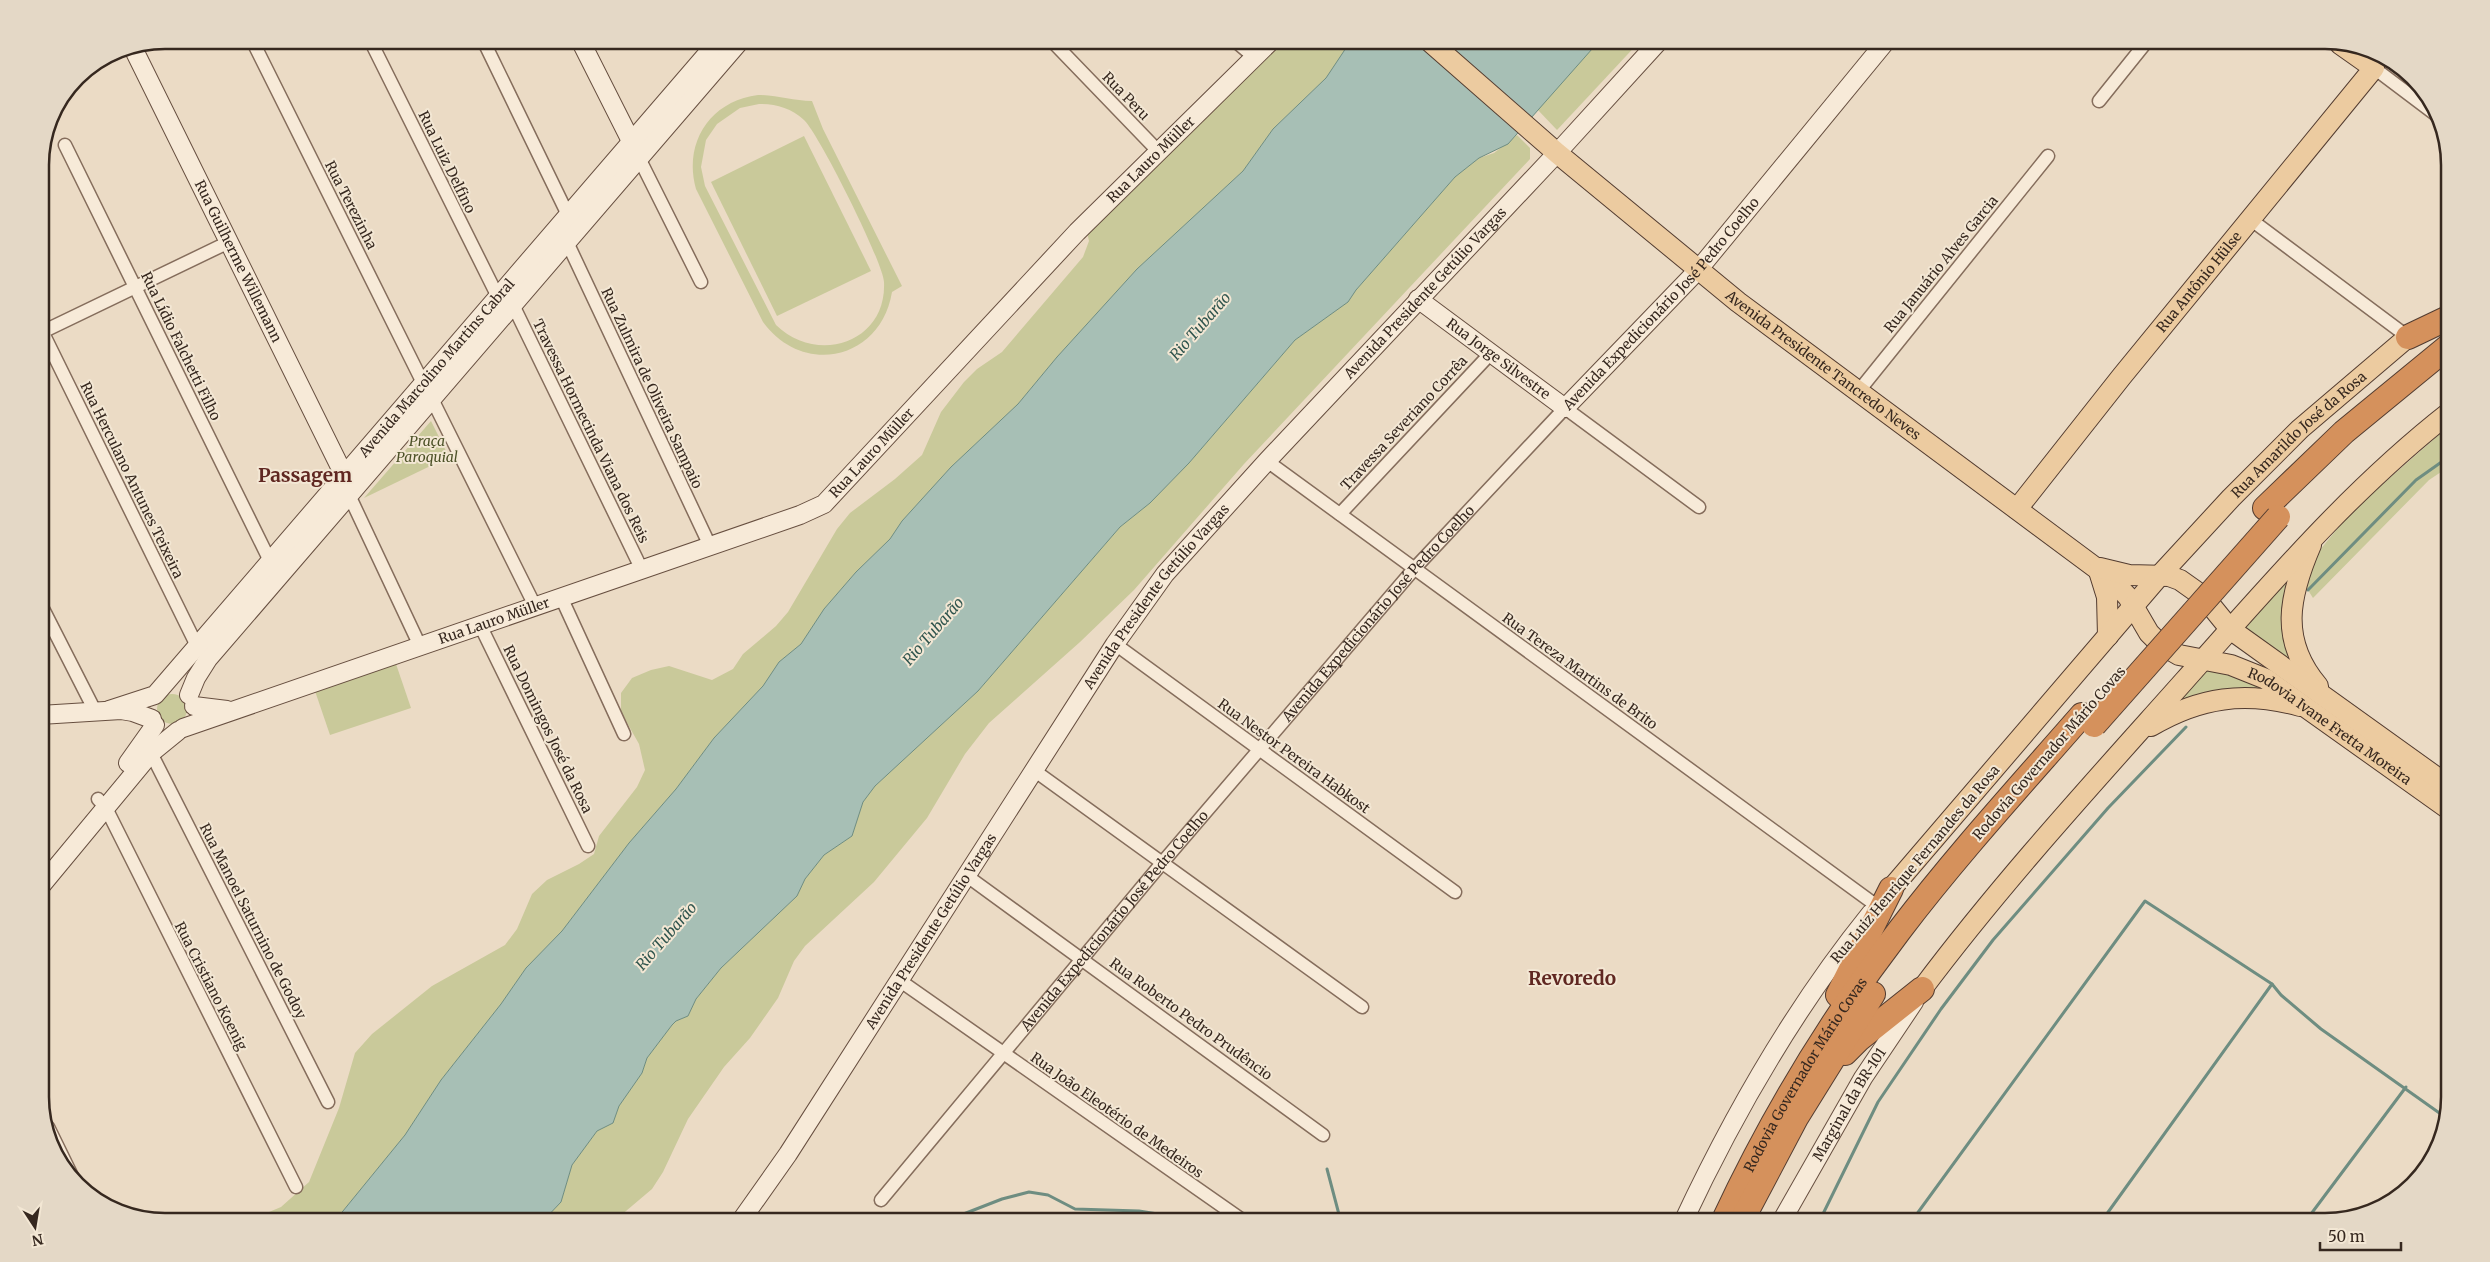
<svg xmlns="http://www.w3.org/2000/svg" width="2490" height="1262" font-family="Merriweather,serif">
  <rect width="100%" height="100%" fill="#ebdbc5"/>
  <g fill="#c9c99a" fill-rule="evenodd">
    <polygon points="1281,40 1349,40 1344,51 1326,78 1273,129 1243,171 1137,269 1057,357 1018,404 951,467 902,521 890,539 856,572 824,609 801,644 779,662 763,686 714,738 676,789 629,843 562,931 526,968 501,1004 441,1080 405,1135 334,1222 245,1222 281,1207 309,1182 339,1108 355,1053 372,1034 432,986 505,945 517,929 532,894 547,880 579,864 594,854 599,836 637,787 645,770 639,744 621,712 621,693 632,678 651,670 669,666 712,680 733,669 743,654 776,626 788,612 837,529 850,513 895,479 922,455 941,412 964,382 977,369 1002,352 1083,257 1089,241 1087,232"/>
    <polygon points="1600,40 1641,40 1557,130 1537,109"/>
    <path d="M758,95C777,95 793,101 812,101L823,129L902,286L892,292C881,360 803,377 763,322L696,189C683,143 710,101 758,95ZM759,104C776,104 791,108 804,120C819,134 883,262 884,282C887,343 817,365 776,325L705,186L701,167L706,140L717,124L740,108Z"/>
    <polygon points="1517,135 1530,148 1530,159 1244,464 1134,590 1080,642 989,723 965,754 927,818 874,882 805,946 794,961 778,998 750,1038 724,1067 688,1119 663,1172 652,1189 613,1222 542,1222 561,1202 572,1165 597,1131 613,1123 619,1106 642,1073 647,1058 672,1025 676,1021 688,1016 696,999 721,968 797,896 805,879 824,855 852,836 863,802 875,786 978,691 1120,527 1150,503 1189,463 1295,340 1348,302 1356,290 1455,177 1479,158 1494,153"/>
    <polygon points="804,136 871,271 777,316 711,182"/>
    <polygon points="431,421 449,457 364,498"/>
    <polygon points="2450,425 2450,466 2429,480 2313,598 2303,582 2310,562 2351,512"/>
    <polygon points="2291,577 2296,673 2240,631"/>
    <polygon points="396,664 411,708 330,735 315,691"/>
    <polygon points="2219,668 2275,693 2165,712 2202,669"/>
    <circle cx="172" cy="709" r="15"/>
  </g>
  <polygon fill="#a7bfb5" stroke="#6e8d81" points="1349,40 1600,40 1508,144 1479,158 1455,177 1356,290 1348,302 1295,340 1189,463 1150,503 1120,527 978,691 875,786 863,802 852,836 824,855 805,879 797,896 721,968 696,999 688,1016 676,1021 672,1025 647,1058 642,1073 619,1106 613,1123 597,1131 572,1165 561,1202 542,1222 334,1222 405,1135 441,1080 501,1004 526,968 562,931 629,843 676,789 714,738 763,686 779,662 801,644 824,609 856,572 890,539 902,521 951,467 1018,404 1057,357 1137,269 1243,171 1273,129 1326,78 1344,51"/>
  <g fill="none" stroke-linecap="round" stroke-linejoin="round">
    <g stroke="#6e8d81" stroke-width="3">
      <polyline points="2308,590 2416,480 2450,456"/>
      <polyline points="1327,1169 1341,1222"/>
      <polyline points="943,1222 1002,1199 1029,1192 1048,1195 1075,1209 1139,1211 1164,1215 1180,1222"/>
      <polyline points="1819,1222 1878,1102 1941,1009 1993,940 2108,808 2186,727"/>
      <polyline points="1911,1222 2145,901 2272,984 2281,995 2321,1029 2445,1117"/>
      <polyline points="2101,1222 2272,984"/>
      <polyline points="2305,1222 2406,1087"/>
    </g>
    <defs>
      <g id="street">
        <polyline points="252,40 423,383"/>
        <polyline points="370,40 498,297"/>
        <polyline points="483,40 568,215"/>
        <polyline points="1051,40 1158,151"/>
        <polyline points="1234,40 1254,57"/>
        <polyline points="2383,56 2374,68 2435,114"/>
        <polyline points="2099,101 2148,40"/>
        <polyline points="65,145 270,561"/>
        <polyline points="639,158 701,282"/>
        <polyline points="2250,219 2408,337"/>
        <polyline points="567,242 710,546"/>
        <polyline points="513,305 642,570"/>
        <polyline points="40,327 197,646"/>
        <polyline points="40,333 229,242"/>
        <polyline points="1858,392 2048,156"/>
        <polyline points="432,399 535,606"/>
        <polyline points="1267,461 1877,906"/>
        <polyline points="349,495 420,646"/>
        <polyline points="1340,514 1491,353"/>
        <polyline points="561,597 624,734"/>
        <polyline points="40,603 95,711"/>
        <polyline points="480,625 588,846"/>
        <polyline points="1115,644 1455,892"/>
        <polyline points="151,753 328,1102"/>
        <polyline points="1035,771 1362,1007"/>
        <polyline points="98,799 106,808 296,1187"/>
        <polyline points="967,876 1323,1135"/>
        <polyline points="899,980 1245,1222"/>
        <polyline points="48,1127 72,1176"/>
        <path id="s1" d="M881,1200L1162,863L1414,569L1565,408L1699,507"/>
      </g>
      <g id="secondary">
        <polyline points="580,40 636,151"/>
        <path id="s2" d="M132,46L344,475"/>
        <path id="s3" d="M1418,299L1565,408L1698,270L1887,40"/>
        <polyline points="189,695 196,678 208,659 741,40"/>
        <polyline points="194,706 227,710"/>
        <path id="s4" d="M109,710L155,695L719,40"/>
        <polyline points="40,715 121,710 133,712 152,719"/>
        <path id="s5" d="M183,728L800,515L824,504L1077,232L1272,40"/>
        <polyline points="128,763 155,725"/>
        <polyline points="40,887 151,753 178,731"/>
        <path id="s6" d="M740,1222L788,1154L1115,644L1165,574L1267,461L1557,153L1660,40"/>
        <path d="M1683,1222C1734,1113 1795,1007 1871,913"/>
        <path id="s7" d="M1781,1222L1863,1078L1914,1002"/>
      </g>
      <g id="primary">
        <path id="s8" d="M1428,40L1557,153L1738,302L2112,580L2128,597L2149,633L2160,644L2179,655L2231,665L2266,679L2450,810"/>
        <path id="s9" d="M2017,509L2122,376L2374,68L2340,44"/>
        <path d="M2311,545C2289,596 2279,640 2318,686"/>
        <polyline points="2098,568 2107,597 2108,636"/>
        <polyline points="2100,568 2129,575 2169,576 2180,580 2204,597 2230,629 2450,787"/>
        <path d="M2151,726C2200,697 2245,691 2300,706"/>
        <path id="s10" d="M1891,889L2160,575L2231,498L2300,429L2408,337"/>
        <path d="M1922,989C2003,881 2095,781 2185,680C2269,586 2350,490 2450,412"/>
      </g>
      <g id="highway">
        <polyline points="2408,337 2450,317"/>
        <polyline points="2265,508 2344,432 2450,345"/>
        <polyline points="1838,995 1891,889"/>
        <polyline points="1845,1053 1859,1039 1922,989"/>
        <path id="s11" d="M1723,1222C1771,1119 1830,1021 1899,931C1956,856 2020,786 2082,715"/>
        <polyline points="1741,1222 1796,1118 1873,994"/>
      </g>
    </defs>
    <use href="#street" stroke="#856d5c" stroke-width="15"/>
    <use href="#secondary" stroke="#674f40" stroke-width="20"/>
    <use href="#primary" stroke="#533c30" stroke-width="22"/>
    <use href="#highway" stroke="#533c30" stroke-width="26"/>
    <use href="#street" stroke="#f7ead8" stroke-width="12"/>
    <use href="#secondary" stroke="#f7ead8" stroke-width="18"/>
    <use href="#primary" stroke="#eccba0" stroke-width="20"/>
    <use href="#highway" stroke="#d5915c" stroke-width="24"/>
    <defs>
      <polyline id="highway-bridge" points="2094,725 2278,517"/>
    </defs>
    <use href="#highway-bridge" stroke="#533c30" stroke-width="26" stroke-linecap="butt"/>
    <use href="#highway-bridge" stroke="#d5915c" stroke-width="24"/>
  </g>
  <g text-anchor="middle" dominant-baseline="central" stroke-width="4" stroke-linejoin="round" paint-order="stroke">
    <g font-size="14" fill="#36281f" stroke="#f3e7d4">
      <text transform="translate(1126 96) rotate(46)">Rua Peru</text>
      <text stroke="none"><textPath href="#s5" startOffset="1154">Rua Lauro Müller</textPath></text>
      <text transform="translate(447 162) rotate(64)">Rua Luiz Delfino</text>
      <text transform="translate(351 205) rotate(63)">Rua Terezinha</text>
      <text stroke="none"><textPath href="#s2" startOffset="240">Rua Guilherme Willemann</textPath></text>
      <text transform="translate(1941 264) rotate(-51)">Rua Januário Alves Garcia</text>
      <text stroke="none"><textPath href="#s9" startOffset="291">Rua Antônio Hülse</textPath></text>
      <text stroke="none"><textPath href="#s6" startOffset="1158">Avenida Presidente Getúlio Vargas</textPath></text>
      <text stroke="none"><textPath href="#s3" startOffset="325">Avenida Expedicionário José Pedro Coelho</textPath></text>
      <text transform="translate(181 346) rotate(64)">Rua Lídio Falchetti Filho</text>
      <text stroke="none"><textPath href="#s3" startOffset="100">Rua Jorge Silvestre</textPath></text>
      <text stroke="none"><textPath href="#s8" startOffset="512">Avenida Presidente Tancredo Neves</textPath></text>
      <text stroke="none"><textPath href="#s4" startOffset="480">Avenida Marcolino Martins Cabral</textPath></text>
      <text transform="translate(652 388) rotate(65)">Rua Zulmira de Oliveira Sampaio</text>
      <text transform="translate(1404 423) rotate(-47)">Travessa Severiano Corrêa</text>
      <text transform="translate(591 431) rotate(64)">Travessa Hormecinda Viana dos Reis</text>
      <text stroke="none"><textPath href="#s10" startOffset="611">Rua Amarildo José da Rosa</textPath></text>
      <text stroke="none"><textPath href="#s5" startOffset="749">Rua Lauro Müller</textPath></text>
      <text transform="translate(132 480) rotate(64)">Rua Herculano Antunes Teixeira</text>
      <text stroke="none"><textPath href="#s6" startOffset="752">Avenida Presidente Getúlio Vargas</textPath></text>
      <text stroke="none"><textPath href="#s1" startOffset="769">Avenida Expedicionário José Pedro Coelho</textPath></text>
      <text stroke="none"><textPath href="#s5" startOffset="329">Rua Lauro Müller</textPath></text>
      <text transform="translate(1580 671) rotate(36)">Rua Tereza Martins de Brito</text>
      <text stroke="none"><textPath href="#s8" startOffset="1144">Rodovia Ivane Fretta Moreira</textPath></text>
      <text transform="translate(548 729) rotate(64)">Rua Domingos José da Rosa</text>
      <text transform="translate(2049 753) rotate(-49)">Rodovia Governador Mário Covas</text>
      <text transform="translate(1294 756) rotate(36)">Rua Nestor Pereira Habkost</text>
      <text transform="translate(1915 864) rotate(-50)">Rua Luiz Henrique Fernandes da Rosa</text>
      <text transform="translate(253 921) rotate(63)">Rua Manoel Saturnino de Godoy</text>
      <text stroke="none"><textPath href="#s1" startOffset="364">Avenida Expedicionário José Pedro Coelho</textPath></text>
      <text stroke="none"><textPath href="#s6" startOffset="348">Avenida Presidente Getúlio Vargas</textPath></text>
      <text transform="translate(211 986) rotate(63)">Rua Cristiano Koenig</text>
      <text transform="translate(1191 1019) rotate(36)">Rua Roberto Pedro Prudêncio</text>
      <text stroke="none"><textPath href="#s11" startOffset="169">Rodovia Governador Mário Covas</textPath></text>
      <text stroke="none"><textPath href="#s7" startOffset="136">Marginal da BR-101</textPath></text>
      <text transform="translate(1117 1115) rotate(35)">Rua João Eleotério de Medeiros</text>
    </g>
    <g font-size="14" font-style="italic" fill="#4c5127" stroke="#f3e7d4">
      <text x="427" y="441">Praça<tspan x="427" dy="16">Paroquial</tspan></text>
    </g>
    <g font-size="15" font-style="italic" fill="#30554e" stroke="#f3e7d4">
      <text transform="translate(1200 326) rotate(-49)">Rio Tubarão</text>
      <text transform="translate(933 631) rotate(-49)">Rio Tubarão</text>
      <text transform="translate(666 936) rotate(-49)">Rio Tubarão</text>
    </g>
    <g font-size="19" font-weight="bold" fill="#602721" stroke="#f3e7d4">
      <text x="305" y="475">Passagem</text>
      <text x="1572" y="978">Revoredo</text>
    </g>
  </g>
  <path d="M0 0H2490V1262H0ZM165 49H2325A116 116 0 0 1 2441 165V1097A116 116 0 0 1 2325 1213H165A116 116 0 0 1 49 1097V165A116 116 0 0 1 165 49Z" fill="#e4d8c6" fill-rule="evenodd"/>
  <path fill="none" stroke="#36281f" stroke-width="2.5" d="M165 49H2325A116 116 0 0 1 2441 165V1097A116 116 0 0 1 2325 1213H165A116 116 0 0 1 49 1097V165A116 116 0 0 1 165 49Z"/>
  <g transform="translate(35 1227) rotate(168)" stroke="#f3e7d4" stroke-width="4" paint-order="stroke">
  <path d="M0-4L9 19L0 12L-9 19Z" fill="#36281f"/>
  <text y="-8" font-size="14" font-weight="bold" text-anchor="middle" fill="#36281f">N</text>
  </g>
  <path d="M2320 1242v8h81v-8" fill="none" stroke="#36281f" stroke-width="2.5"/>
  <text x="2328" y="1242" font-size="15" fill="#36281f" stroke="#f3e7d4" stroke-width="4" paint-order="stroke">50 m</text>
</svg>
